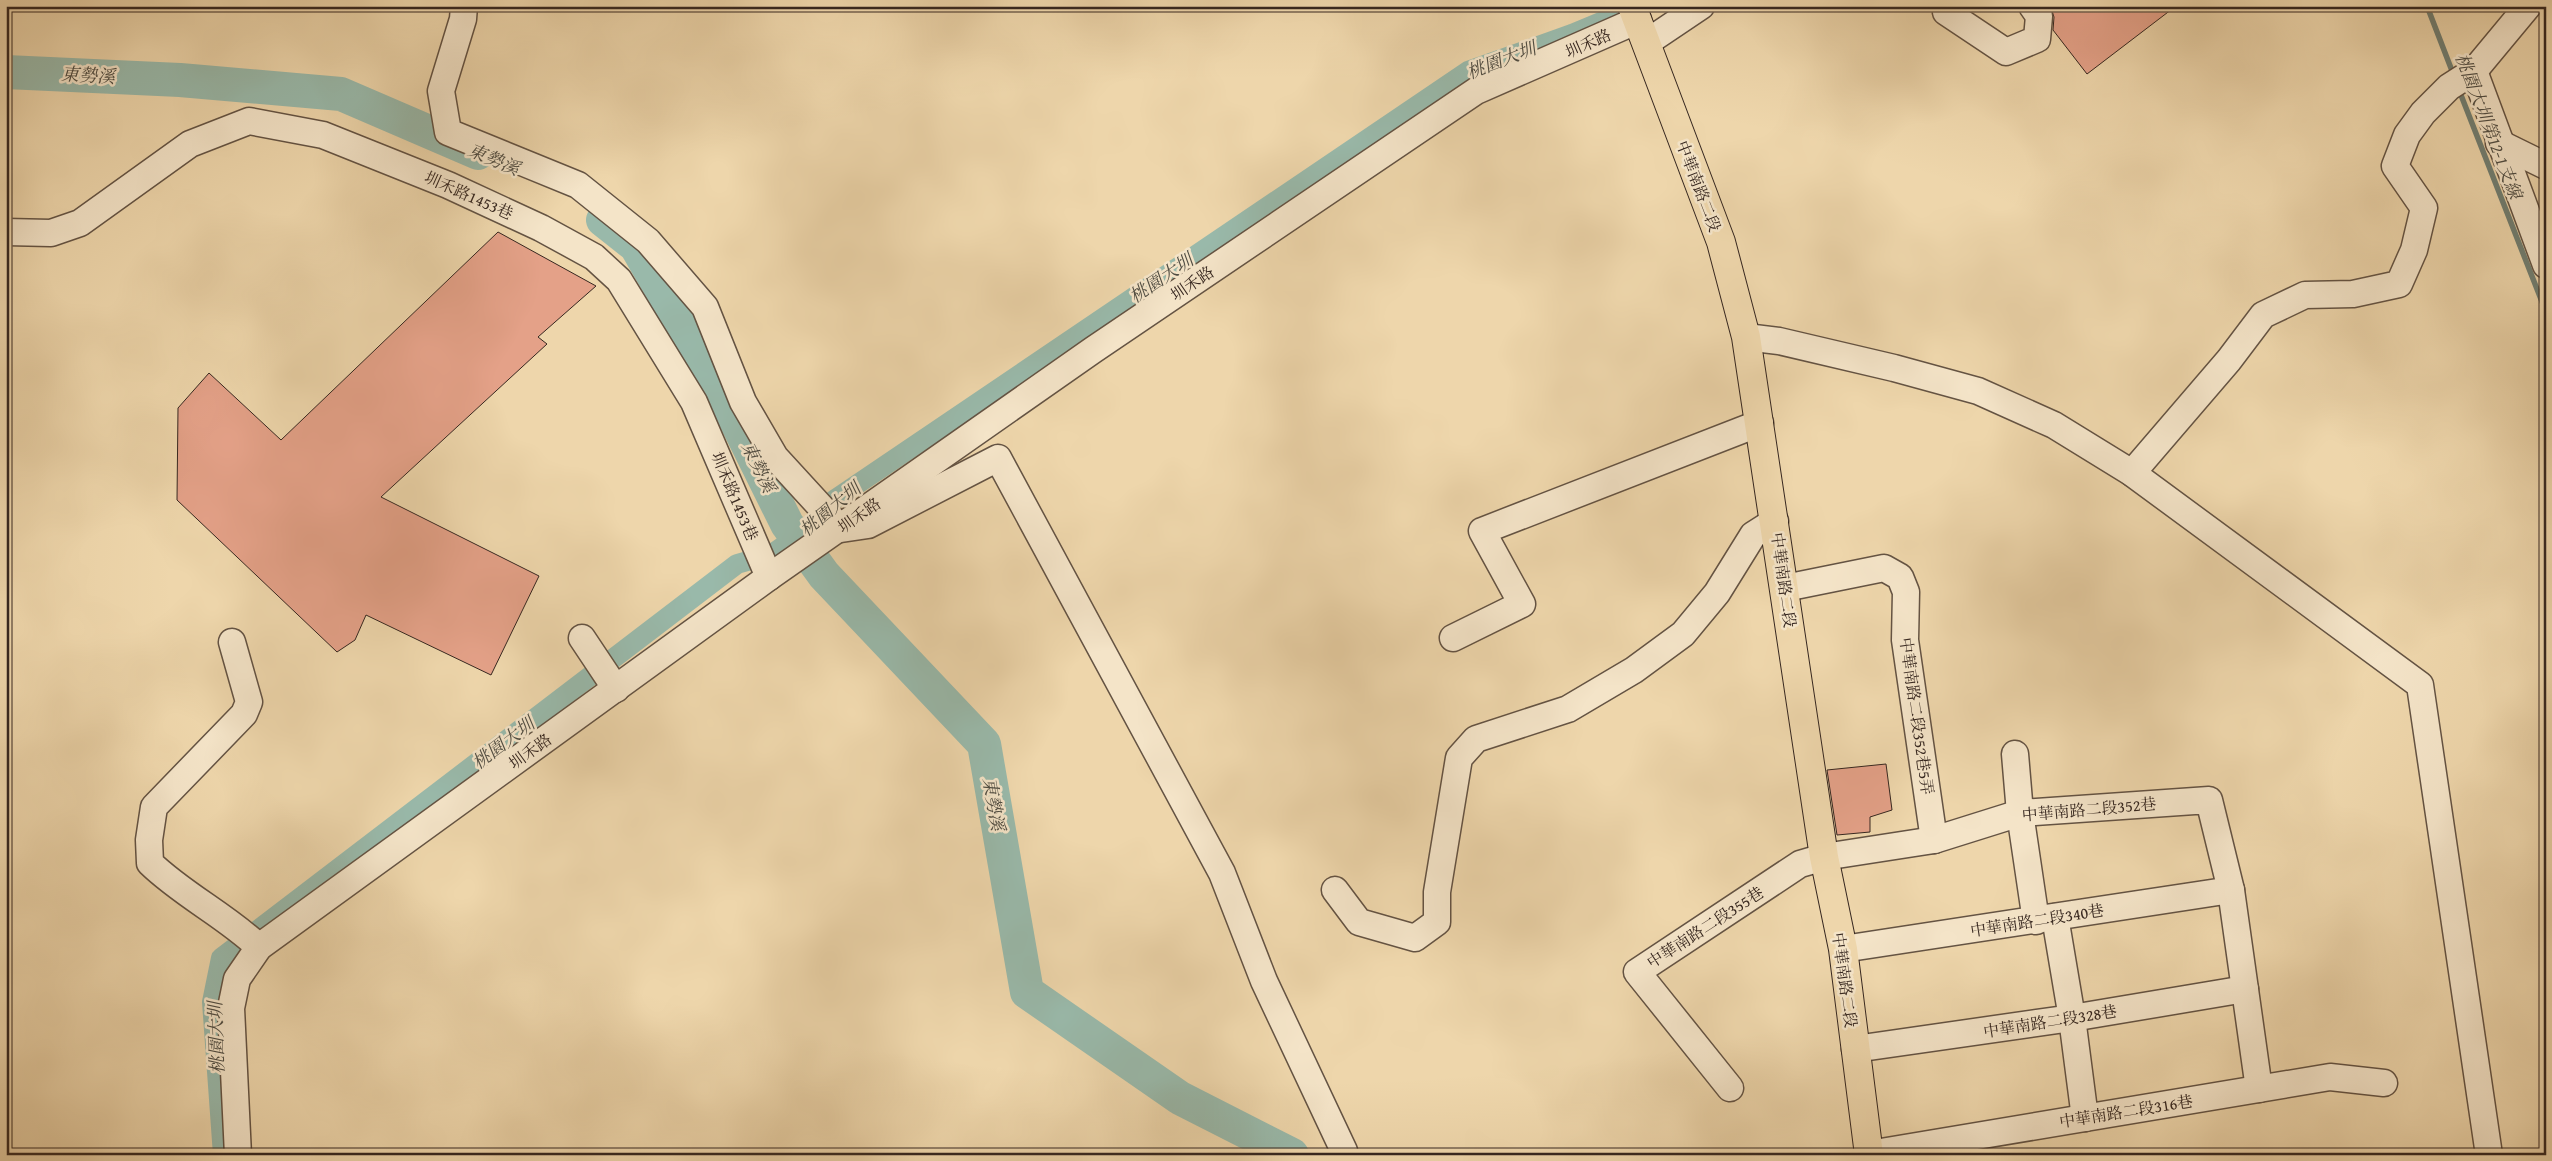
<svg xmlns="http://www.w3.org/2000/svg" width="2552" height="1161" font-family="'Gentium Book Plus','Noto Serif TC',serif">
  <rect width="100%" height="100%" fill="#eed6ab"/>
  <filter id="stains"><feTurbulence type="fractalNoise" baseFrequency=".004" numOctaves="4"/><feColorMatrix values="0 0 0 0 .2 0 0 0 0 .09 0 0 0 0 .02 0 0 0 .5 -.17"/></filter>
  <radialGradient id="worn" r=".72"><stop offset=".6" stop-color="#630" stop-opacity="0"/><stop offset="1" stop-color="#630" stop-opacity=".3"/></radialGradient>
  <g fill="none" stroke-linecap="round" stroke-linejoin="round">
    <g stroke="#717f73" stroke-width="5.5">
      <polyline points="2427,6 2454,76"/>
      <polyline points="2459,90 2546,312"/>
    </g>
    <polyline stroke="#99b9aa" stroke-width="20" points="223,1155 212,1002 221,958 737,564 772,554 818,522 834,500 1468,71 1572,34 1625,12"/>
    <g stroke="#99b9aa" stroke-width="34">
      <polyline points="6,72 180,80 341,94 478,153"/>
      <polyline points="603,220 636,246 729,407 787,524 824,575 984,744 1027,992 1180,1098 1292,1155"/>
    </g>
  </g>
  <g fill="#e4a188" stroke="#362720">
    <polygon points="2050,6 2176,6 2087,74 2053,30 2054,17"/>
    <polygon points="498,232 596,286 538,337 547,344 381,497 539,576 491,675 366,615 355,640 337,652 177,500 178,408 209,373 281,440"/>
    <polygon points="1886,764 1892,810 1870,817 1870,832 1837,835 1827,770"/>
  </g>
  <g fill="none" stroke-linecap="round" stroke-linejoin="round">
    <defs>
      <g id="minor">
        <polyline points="464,6 463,19 441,91 448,132 578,185 648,241 705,307 743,402 775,457 841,529 868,525 998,458 1222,873 1264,981 1344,1151"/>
        <polyline points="1946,12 2006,52 2037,39 2039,16 2032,6"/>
        <polyline points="1646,43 1701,6"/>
        <polyline points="2474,71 2546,265"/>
        <polyline points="2499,143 2546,166"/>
        <polyline points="6,232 51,233 80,223 190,144 249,121 323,135 448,185 541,228 594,257 619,280 694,402 769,577"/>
        <polyline points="1746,337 1779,341 1894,368 1978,391 2054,425 2132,473 2420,685 2489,1155"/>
        <polyline points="2132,473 2229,360 2263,315 2305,295 2353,294 2399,284 2414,250 2424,208 2395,166 2407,135 2423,113 2449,87 2474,71 2528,6"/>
        <polyline points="1785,588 1884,568 1900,577 1906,592 1905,640 1934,840"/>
        <polyline points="582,638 616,689"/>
        <polyline points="1453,638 1522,604 1482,531 1760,423"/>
        <path d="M232,642L249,702L244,714L154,807L149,840L150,863C183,895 225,915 259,947"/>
        <polyline points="2015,754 2020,813 2036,921"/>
        <polyline points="1335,890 1359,922 1415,938 1437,922 1437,892 1459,758 1476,739 1568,709 1634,670 1683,634 1717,593 1753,535 1775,521"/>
        <polyline points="2055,917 2072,1018 2085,1118"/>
        <polyline points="1843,949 2231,890"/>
        <polyline points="1855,1049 2072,1018 2245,989"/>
        <polyline points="1730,1088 1637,972 1800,864 1824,857 1934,840 2020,813 2209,800 2231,890 2259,1089"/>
        <polyline points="1869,1154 2330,1077 2384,1083"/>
        <polyline points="238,1155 231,1008 237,979 259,947 769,577 1093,350 1476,91 1638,20"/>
      </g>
      <polyline id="major" points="1632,6 1721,242 1746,337 1824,857 1843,949 1869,1155"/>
    </defs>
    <use href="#minor" stroke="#645343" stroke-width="29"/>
    <use href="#major" stroke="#362720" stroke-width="30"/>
    <use href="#minor" stroke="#f4e4c8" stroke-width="26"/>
    <use href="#major" stroke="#eed6ab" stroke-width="28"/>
  </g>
  <g text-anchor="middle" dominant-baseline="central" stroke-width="5" stroke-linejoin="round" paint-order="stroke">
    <g font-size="16" fill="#362720" stroke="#f4e4c8">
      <text transform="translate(1588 43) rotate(-24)">圳禾路</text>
      <text transform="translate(1699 186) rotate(69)">中華南路二段</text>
      <text transform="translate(469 195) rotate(24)">圳禾路1453巷</text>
      <text transform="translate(1192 283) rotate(-34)">圳禾路</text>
      <text transform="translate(735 496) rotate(67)">圳禾路1453巷</text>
      <text transform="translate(859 515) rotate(-35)">圳禾路</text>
      <text transform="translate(1784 580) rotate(82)">中華南路二段</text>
      <text transform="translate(1917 716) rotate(82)">中華南路二段352巷5弄</text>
      <text transform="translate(530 751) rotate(-36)">圳禾路</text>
      <text transform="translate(2089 809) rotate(-5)">中華南路二段352巷</text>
      <text transform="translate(2037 920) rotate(-9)">中華南路二段340巷</text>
      <text transform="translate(1705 927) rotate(-33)">中華南路二段355巷</text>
      <text transform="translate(1845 980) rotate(82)">中華南路二段</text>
      <text transform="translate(2050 1021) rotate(-9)">中華南路二段328巷</text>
      <text transform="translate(2126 1111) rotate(-9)">中華南路二段316巷</text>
    </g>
    <g font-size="18" font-style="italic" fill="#4f4c42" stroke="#f4e4c8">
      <text transform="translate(1501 60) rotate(-21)">桃園大圳</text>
      <text transform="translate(88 75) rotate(3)">東勢溪</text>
      <text transform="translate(2489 126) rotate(69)">桃園大圳第12-1支線</text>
      <text transform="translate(494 159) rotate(23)">東勢溪</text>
      <text transform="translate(1161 278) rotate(-34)">桃園大圳</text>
      <text transform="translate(759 467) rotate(64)">東勢溪</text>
      <text transform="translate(830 509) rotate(-40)">桃園大圳</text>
      <text transform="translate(503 743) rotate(-37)">桃園大圳</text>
      <text transform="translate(994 804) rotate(80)">東勢溪</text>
      <text transform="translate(216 1038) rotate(-92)">桃園大圳</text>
    </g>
  </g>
  <rect width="2552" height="1161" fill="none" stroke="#eed6ab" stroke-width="25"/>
  <rect x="8" y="8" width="2537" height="1146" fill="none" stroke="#362720" stroke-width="2.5"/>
  <rect x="12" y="12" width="2527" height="1136" fill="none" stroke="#362720"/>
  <rect width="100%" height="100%" filter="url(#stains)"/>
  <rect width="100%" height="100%" fill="url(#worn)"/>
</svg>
